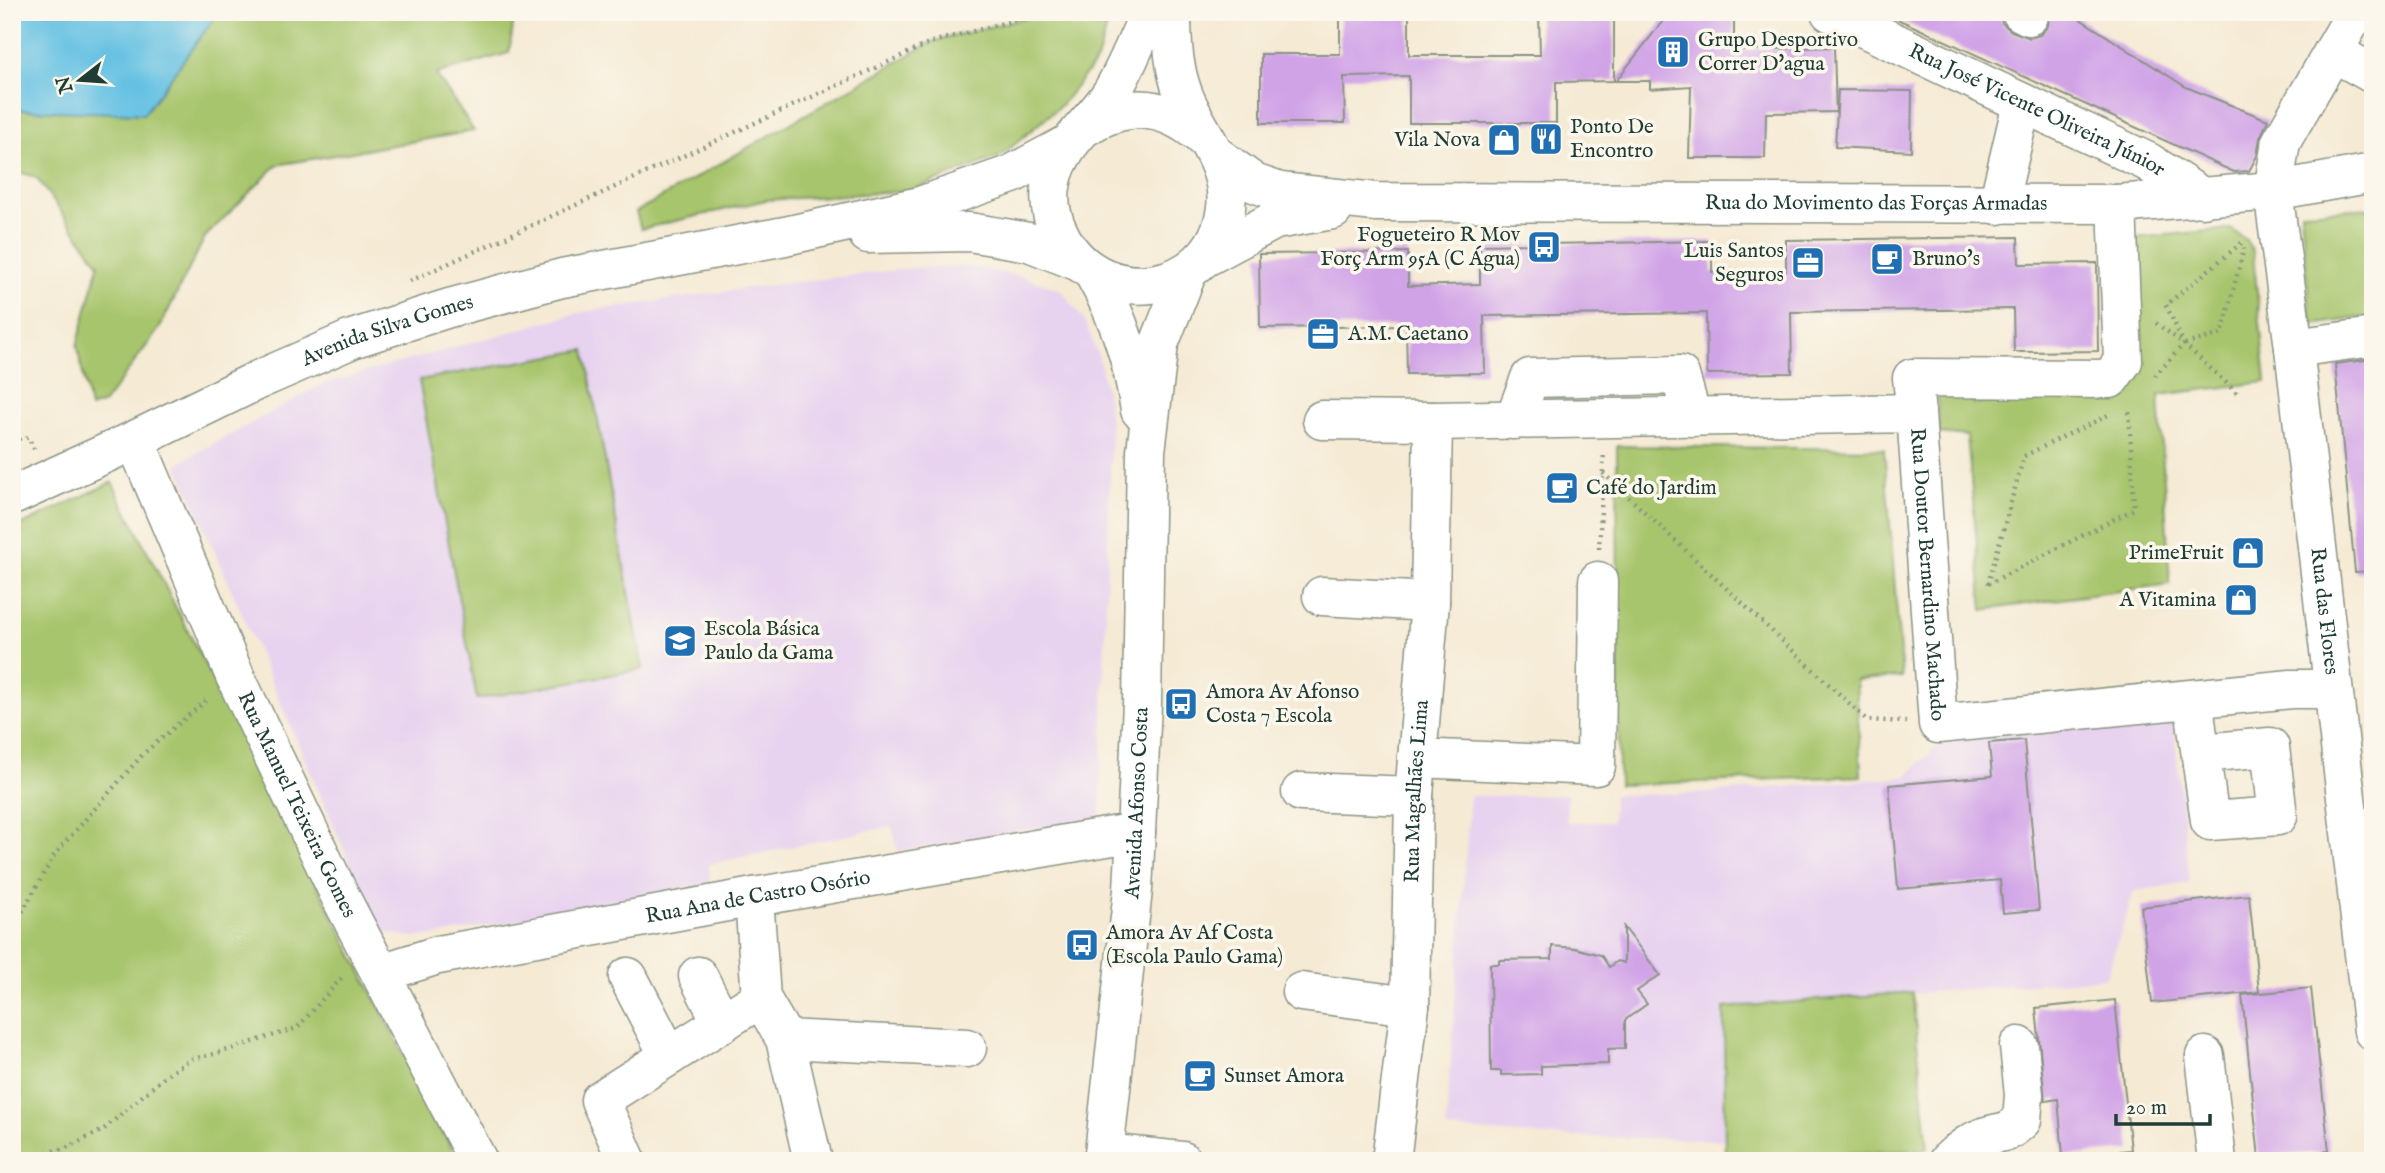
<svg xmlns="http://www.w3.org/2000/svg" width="2385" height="1173" font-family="'IM FELL English',serif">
  <rect width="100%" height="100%" fill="#fbf7ec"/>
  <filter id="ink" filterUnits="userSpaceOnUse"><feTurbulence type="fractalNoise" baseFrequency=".0143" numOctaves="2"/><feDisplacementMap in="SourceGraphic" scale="14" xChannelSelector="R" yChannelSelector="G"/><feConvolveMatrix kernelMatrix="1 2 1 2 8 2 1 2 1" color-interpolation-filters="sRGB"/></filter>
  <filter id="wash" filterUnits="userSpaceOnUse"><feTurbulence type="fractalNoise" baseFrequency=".00686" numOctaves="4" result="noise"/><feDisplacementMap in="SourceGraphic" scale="28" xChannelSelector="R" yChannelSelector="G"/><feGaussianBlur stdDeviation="1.57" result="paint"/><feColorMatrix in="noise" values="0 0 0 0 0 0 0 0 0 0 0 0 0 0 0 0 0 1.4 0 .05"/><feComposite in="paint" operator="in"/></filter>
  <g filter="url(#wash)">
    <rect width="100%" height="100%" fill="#f5ead4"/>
    <g fill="#e7d2ef">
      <polygon points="970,266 1022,277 1061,290 1084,320 1099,358 1106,391 1111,432 1100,818 898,851 892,826 709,864 710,883 434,936 411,937 384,932 371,912 177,464 323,384 582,312 763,286 914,268"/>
      <polygon points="2173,718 2190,883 2134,891 2106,978 1724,1008 1725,1140 1549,1136 1446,1129 1470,796 1567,795 1567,822 1612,822 1613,795 1706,793 1905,777 1945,739"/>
    </g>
    <g fill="#a7c56c" stroke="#638150" stroke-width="2">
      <polygon points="12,12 515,12 509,53 436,74 474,131 277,165 205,237 159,329 104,403 90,408 77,346 99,264 36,177 12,170"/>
      <polygon points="1046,12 1111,12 1097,60 1061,105 1001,156 910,191 766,200 641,229 636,212 932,42"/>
      <polygon points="2373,208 2373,316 2311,325 2301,212"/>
      <polygon points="2231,229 2246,240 2253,252 2266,382 2159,395 2170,584 1983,610 1967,436 1939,433 1937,386 1969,383 1972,404 2119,393 2140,368 2135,238"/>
      <polygon points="585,350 643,669 477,699 419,380"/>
      <polygon points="1617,446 1884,449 1902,677 1856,680 1861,776 1619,785"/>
      <polygon points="112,482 458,1161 12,1161 12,530"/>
      <polygon points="1912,992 1928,1149 1725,1161 1724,1008"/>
    </g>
    <polygon fill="#65c1e3" stroke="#427f8c" stroke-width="2" points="12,12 219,12 144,114 20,110 12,97"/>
    <g id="blocks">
      <g fill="#d0a3e7">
        <polygon points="1340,12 1409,12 1409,55 1540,55 1539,12 1614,12 1614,81 1556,82 1556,123 1409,123 1409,76 1344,77 1345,123 1261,123 1261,54 1340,54"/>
        <polygon points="1670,12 1734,12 1734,50 1834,47 1836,112 1766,113 1765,158 1689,158 1691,86 1650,89 1650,81 1616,81"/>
        <polygon points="1882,12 1999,12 2002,23 2011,31 2030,38 2040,35 2048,26 2050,12 2069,12 2186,87 2268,120 2260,138 2257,156 2249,171 2234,172"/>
        <polygon points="1838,90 1912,91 1911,151 1835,147"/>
        <polygon points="2018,237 2019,264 2097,263 2098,351 2014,352 2013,309 1791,312 1792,373 1707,374 1706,313 1484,316 1485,373 1407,374 1406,326 1260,328 1259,254 1408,252 1408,286 1480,284 1480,245 1712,241 1712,272 1786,271 1786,240"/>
        <polygon points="2373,359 2373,571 2355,572 2335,364"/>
        <polygon points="2024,740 2039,910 2003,913 2000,880 1898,889 1889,785 1992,776 1989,743"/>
        <polygon points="2249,895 2259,992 2152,1003 2141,907"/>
        <polygon points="1624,927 1660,975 1637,991 1647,1004 1625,1020 1625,1048 1608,1049 1608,1064 1541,1066 1541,1074 1501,1075 1501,1071 1491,1071 1490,964 1499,964 1499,960 1552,959 1552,946 1575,948 1601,955 1609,967 1617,961 1624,963"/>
        <polygon points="2311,988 2329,1151 2259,1158 2242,995"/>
        <polygon points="2115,1000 2131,1150 2063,1156 2058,1099 2045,1101 2036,1008"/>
      </g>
    </g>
  </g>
  <g filter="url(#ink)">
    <use href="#blocks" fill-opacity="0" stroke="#8a9484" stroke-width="2"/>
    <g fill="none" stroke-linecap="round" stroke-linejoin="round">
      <defs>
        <g id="minor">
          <path id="s1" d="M1830,12L2148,162L2203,198"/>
          <polyline points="2021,12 2029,16"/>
          <path id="s2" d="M2356,12L2281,142L2273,191L2294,348L2373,1031"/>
          <polyline points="2333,52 2373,74"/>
          <path id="s3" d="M1217,156L1254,183L1280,192L1376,202L2117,204L2273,191L2373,173"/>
          <polyline points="1998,205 2022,103"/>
          <polyline points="868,234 969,232 1029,242 1077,261"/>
          <polyline points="1202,259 1275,220 1333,210"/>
          <polyline points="2294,348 2373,337"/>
          <polyline points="1916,413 1912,378 2110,379 2123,361 2117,204"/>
          <path id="s4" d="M1322,420L1433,421L1916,413L1938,724L2291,689H2332"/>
          <polyline points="1514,420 1530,378 1680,375 1692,417"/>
          <path id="s5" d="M135,440L235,676L341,898L478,1161"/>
          <path id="s6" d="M12,496L135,440L258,380L352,339L449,308L562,278L785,236L920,206L1012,174L1068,144"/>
          <polyline points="1322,596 1430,602"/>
          <polyline points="2193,699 2210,821 2278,816 2270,747 2201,753"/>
          <polyline points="1417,758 1596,766 1598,581"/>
          <polyline points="1301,792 1414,796"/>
          <polyline points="754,897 761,998 785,1039 813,1161"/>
          <path id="s7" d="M381,973L438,955L754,897L1136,832"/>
          <polyline points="698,976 722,1023"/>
          <polyline points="628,977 669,1056"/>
          <polyline points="1301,992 1410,1006"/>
          <polyline points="785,1039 967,1048"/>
          <polyline points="2205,1056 2217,1161"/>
          <polyline points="1104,1153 1182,1161"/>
          <polyline points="627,1161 600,1100 761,998"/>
          <path id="s8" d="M1391,1161L1410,1006L1414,796L1430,602L1433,421"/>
          <path d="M1948,1161C1959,1150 1971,1141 1986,1136C2005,1131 2007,1134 2022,1120L2024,1095L2019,1046"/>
        </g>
        <g id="major">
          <path d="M1150,12C1138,37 1123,77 1108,98C1088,126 1060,145 1052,181C1048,198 1051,217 1059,233C1096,312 1214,298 1226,208C1231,165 1199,134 1184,96C1173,68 1172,42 1172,12"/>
          <path d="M1085,127C1129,100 1167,104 1205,139"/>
          <path d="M1094,274C1120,320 1132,359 1140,410"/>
          <path id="s9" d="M1106,1161L1104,1153L1133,890L1136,832L1142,703L1146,451L1159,344L1188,271"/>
        </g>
      </defs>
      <use href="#minor" stroke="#8a9484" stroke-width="41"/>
      <use href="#major" stroke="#8a9484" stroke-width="41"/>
      <g stroke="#8a9484" stroke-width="4.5" stroke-dasharray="2 5" stroke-linecap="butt">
        <polyline points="410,281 932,42 1046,12"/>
        <polyline points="2156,323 2184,344 2237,393"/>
        <polyline points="2185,344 2222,334 2244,248"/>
        <polyline points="2155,376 2184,344 2166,305 2244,241"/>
        <polyline points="12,440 28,437 34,449"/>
        <polyline points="1603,473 1867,720 1906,722"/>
        <polyline points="1599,549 1604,452"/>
        <polyline points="1988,584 2024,456 2108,415"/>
        <polyline points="1988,584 2134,509 2129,408"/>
        <polyline points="12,930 55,854 143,754 209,698"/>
        <polyline points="12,1160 66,1148 103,1130 170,1072 192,1059 218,1053 297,1028 344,975"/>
      </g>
      <use href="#minor" stroke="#fff" stroke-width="38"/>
      <use href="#major" stroke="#fff" stroke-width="38"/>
    </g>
  </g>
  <defs>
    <symbol id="building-square" viewBox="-11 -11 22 22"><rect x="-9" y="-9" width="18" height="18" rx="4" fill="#1f6fb2" stroke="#fbf7ec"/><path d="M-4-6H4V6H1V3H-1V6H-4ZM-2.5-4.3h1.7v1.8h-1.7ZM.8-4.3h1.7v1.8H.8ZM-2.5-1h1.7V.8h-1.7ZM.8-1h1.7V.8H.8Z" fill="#fff"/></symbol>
    <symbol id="restaurant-square" viewBox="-11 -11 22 22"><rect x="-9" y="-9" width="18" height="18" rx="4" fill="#1f6fb2" stroke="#fbf7ec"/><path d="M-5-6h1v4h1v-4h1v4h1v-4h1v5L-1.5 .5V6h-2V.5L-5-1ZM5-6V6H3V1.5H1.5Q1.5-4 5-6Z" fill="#fff"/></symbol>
    <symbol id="shop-square" viewBox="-11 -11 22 22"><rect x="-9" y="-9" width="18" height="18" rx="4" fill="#1f6fb2" stroke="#fbf7ec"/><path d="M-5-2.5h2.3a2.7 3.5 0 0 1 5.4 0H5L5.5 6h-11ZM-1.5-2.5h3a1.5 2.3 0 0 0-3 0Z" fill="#fff"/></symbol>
    <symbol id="bus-square" viewBox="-11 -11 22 22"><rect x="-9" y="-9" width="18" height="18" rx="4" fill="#1f6fb2" stroke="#fbf7ec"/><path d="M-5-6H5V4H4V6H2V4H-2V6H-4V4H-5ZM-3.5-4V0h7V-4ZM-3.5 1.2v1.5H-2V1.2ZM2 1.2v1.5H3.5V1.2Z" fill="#fff"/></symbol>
    <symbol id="cafe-square" viewBox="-11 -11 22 22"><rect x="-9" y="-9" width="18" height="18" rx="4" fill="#1f6fb2" stroke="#fbf7ec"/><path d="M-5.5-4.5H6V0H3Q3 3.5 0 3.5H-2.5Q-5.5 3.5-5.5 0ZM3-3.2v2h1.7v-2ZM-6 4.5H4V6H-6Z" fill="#fff"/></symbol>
    <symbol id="office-square" viewBox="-11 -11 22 22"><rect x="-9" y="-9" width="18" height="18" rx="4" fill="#1f6fb2" stroke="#fbf7ec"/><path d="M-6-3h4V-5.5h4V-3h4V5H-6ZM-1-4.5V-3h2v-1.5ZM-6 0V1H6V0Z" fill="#fff"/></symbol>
    <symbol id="school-square" viewBox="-11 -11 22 22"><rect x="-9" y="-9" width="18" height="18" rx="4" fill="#1f6fb2" stroke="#fbf7ec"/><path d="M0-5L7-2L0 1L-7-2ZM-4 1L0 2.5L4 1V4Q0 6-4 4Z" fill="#fff"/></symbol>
  </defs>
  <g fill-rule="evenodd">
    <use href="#building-square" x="1654" y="33" width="38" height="38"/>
    <use href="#restaurant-square" x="1527" y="120" width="38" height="38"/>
    <use href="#shop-square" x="1485" y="121" width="38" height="38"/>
    <use href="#bus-square" x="1525" y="228" width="38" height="38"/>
    <use href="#cafe-square" x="1868" y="240" width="38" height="38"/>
    <use href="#office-square" x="1789" y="244" width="38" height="38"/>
    <use href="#office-square" x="1304" y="315" width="38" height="38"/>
    <use href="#cafe-square" x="1543" y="469" width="38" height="38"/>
    <use href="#shop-square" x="2229" y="534" width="38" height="38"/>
    <use href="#shop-square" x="2222" y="581" width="38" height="38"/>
    <use href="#school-square" x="661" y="622" width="38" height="38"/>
    <use href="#bus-square" x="1162" y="685" width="38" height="38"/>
    <use href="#bus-square" x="1063" y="926" width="38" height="38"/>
    <use href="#cafe-square" x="1181" y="1057" width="38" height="38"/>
  </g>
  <g text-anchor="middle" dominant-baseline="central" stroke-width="7" stroke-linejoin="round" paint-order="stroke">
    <g font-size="21" fill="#1f3d34" stroke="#fbf7ec" text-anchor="start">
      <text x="1698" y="40">Grupo Desportivo<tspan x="1698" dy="24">Correr D'agua</tspan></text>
      <text x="1570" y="127">Ponto De<tspan x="1570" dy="24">Encontro</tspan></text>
      <text x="1480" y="140" text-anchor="end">Vila Nova</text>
      <text x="1520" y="235" text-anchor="end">Fogueteiro R Mov<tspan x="1520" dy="24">Forç Arm 95A (C Água)</tspan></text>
      <text x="1784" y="251" text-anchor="end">Luis Santos<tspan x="1784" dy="24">Seguros</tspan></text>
      <text x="1912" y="259">Bruno's</text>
      <text x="1348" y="334">A.M. Caetano</text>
      <text x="1586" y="488">Café do Jardim</text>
      <text x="2224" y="553" text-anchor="end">PrimeFruit</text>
      <text x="2216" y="600" text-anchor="end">A Vitamina</text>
      <text x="704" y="629">Escola Básica<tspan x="704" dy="24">Paulo da Gama</tspan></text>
      <text x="1206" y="692">Amora Av Afonso<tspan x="1206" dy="24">Costa 7 Escola</tspan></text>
      <text x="1106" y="933">Amora Av Af Costa<tspan x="1106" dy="24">(Escola Paulo Gama)</tspan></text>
      <text x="1224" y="1076">Sunset Amora</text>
    </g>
    <g font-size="21" fill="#1f3d34" stroke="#fbf7ec">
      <text stroke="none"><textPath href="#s1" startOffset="229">Rua José Vicente Oliveira Júnior</textPath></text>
      <text stroke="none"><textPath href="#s3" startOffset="670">Rua do Movimento das Forças Armadas</textPath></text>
      <text stroke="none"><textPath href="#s6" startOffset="411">Avenida Silva Gomes</textPath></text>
      <text stroke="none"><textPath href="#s4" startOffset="756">Rua Doutor Bernardino Machado</textPath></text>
      <text stroke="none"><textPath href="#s2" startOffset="623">Rua das Flores</textPath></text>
      <text stroke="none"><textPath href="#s8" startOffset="371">Rua Magalhães Lima</textPath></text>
      <text stroke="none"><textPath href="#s9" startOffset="360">Avenida Afonso Costa</textPath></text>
      <text stroke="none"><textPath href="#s5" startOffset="399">Rua Manuel Teixeira Gomes</textPath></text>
      <text stroke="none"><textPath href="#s7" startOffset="385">Rua Ana de Castro Osório</textPath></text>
    </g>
  </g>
  <rect width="2385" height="1173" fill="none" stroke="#fbf7ec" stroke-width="42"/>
  <g transform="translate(80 80) rotate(253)" stroke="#fbf7ec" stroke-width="5" paint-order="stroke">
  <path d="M0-5L12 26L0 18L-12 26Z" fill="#1f3d34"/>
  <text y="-10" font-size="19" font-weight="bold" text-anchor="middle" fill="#1f3d34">N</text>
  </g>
  <path d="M2116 1114v10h94v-10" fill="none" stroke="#1f3d34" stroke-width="3.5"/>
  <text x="2126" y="1114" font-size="21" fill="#1f3d34" stroke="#fbf7ec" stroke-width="5" paint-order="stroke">20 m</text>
</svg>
